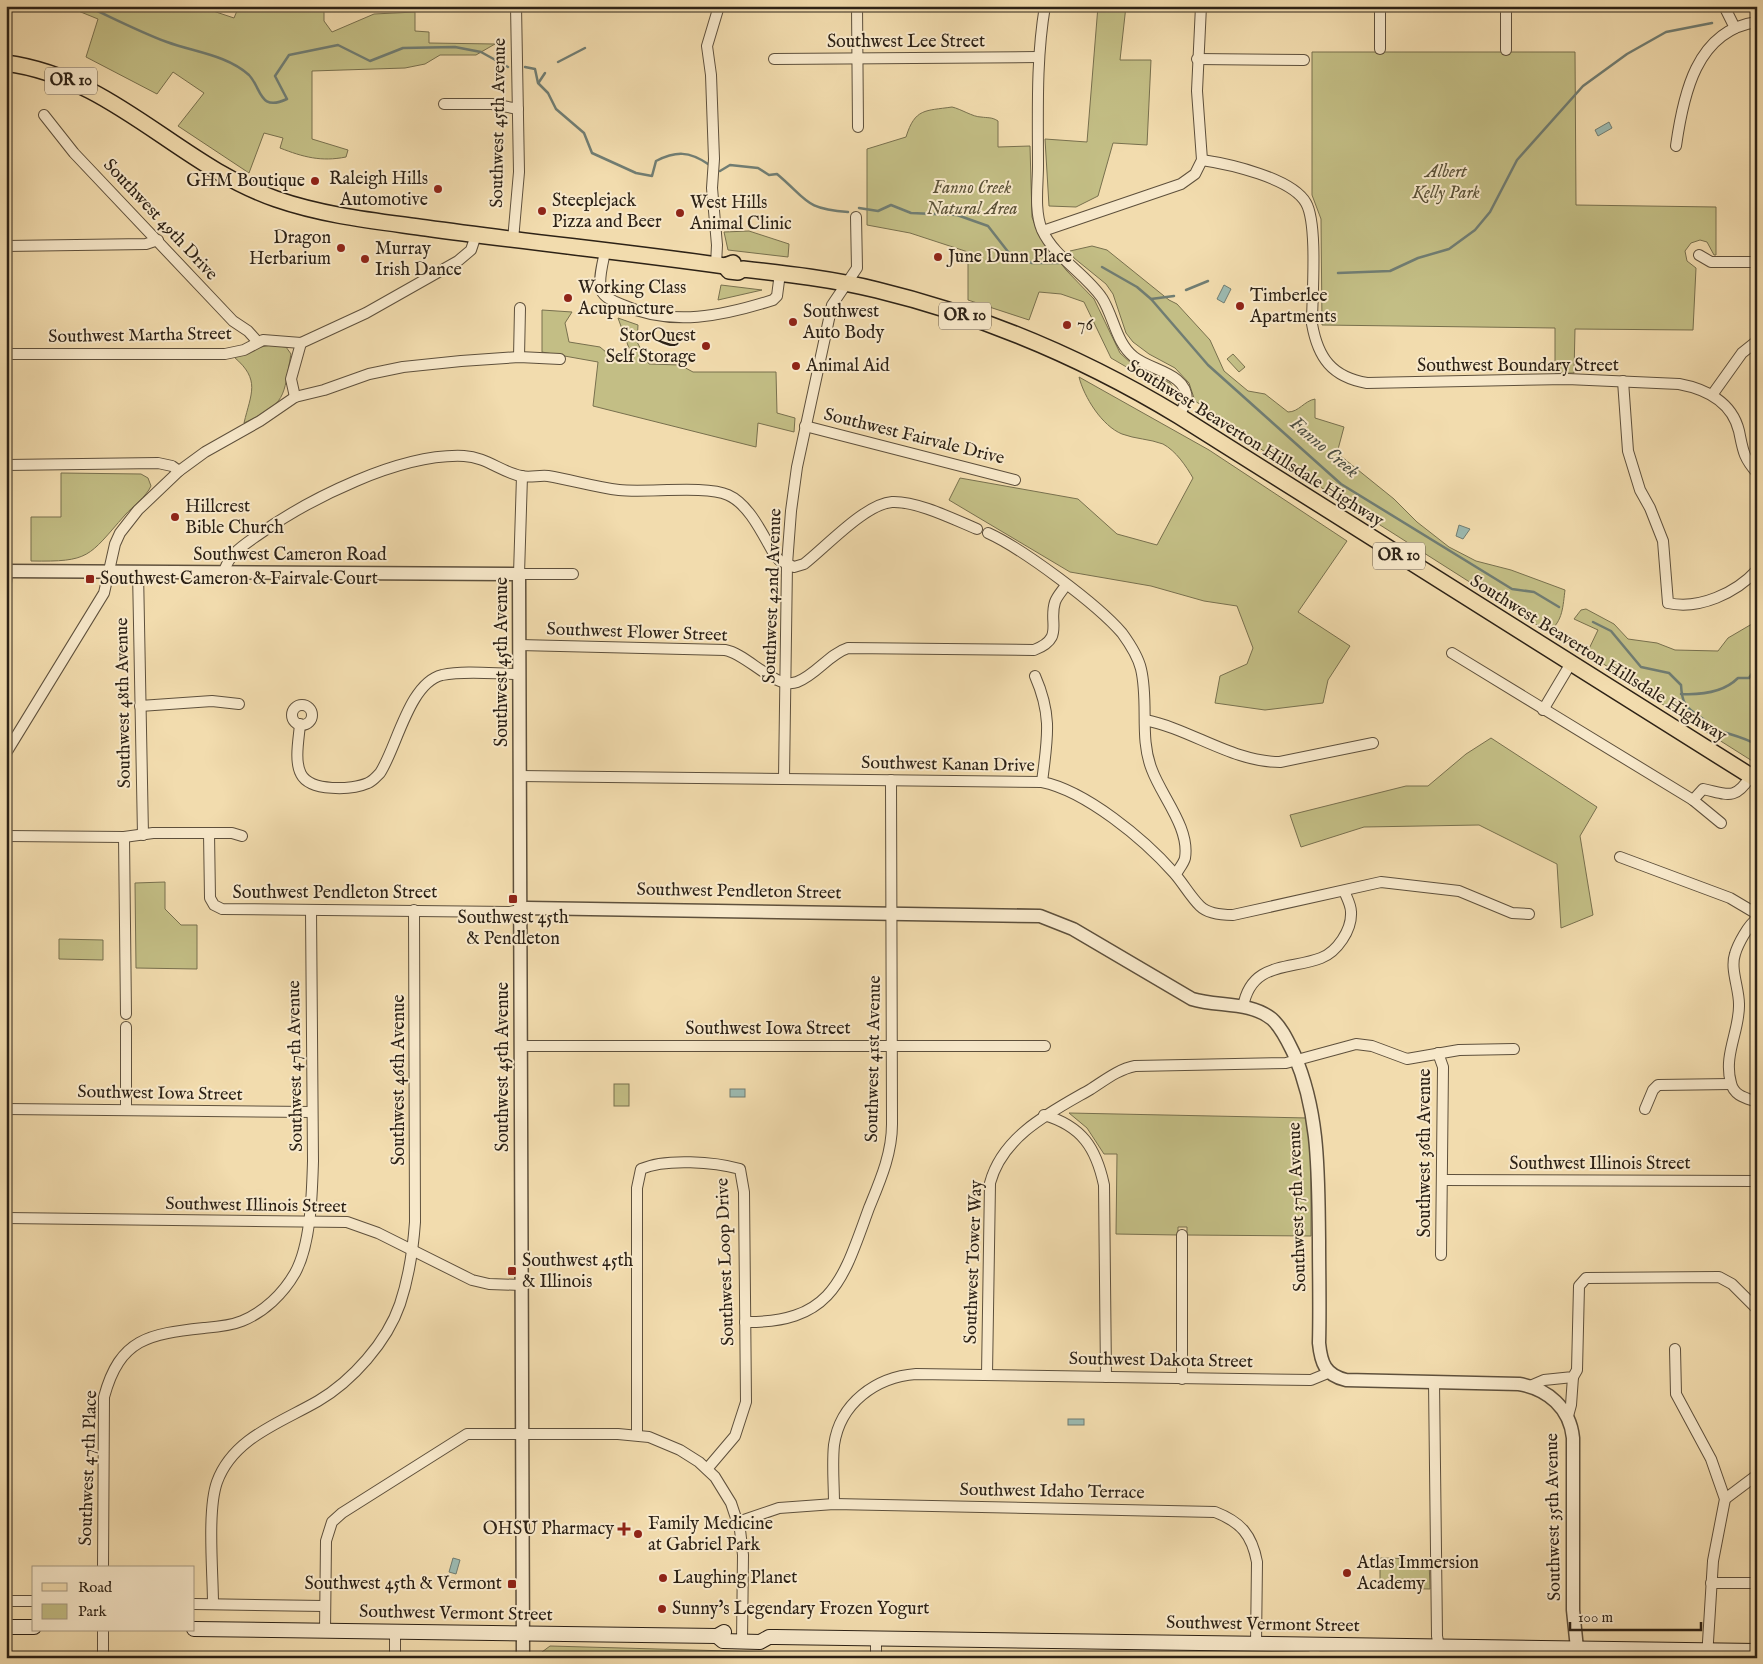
<svg xmlns="http://www.w3.org/2000/svg" width="1763" height="1664" font-family="'IM FELL English',serif">
  <rect width="100%" height="100%" fill="#f2dcae"/>
  <filter id="stains"><feTurbulence type="fractalNoise" baseFrequency=".004" numOctaves="4"/><feColorMatrix values="0 0 0 0 .2 0 0 0 0 .09 0 0 0 0 .02 0 0 0 .5 -.17"/></filter>
  <radialGradient id="worn" r=".72"><stop offset=".6" stop-color="#630" stop-opacity="0"/><stop offset="1" stop-color="#630" stop-opacity=".3"/></radialGradient>
  <g fill="#c3be85" stroke="#78704e">
    <path d="M66,6H130L140,10L142,6H198L234,18L239,6H324V21L332,32L374,14L415,12V31L429,32V43L495,44L476,55H440L425,64L405,68L312,71V139L348,150L346,157C321,162 303,157 280,148L283,138L264,133L249,173L178,126L204,93L173,72L157,94L86,57L98,19Z"/>
    <polygon points="1098,6 1126,6 1120,60 1151,60 1147,145 1113,143 1098,196 1076,207 1049,206 1045,139 1087,142"/>
    <polygon points="1312,52 1575,52 1576,205 1716,207 1716,255 1714,255 1707,242 1700,240 1691,243 1685,251 1687,261 1696,268 1693,330 1575,329 1574,373 1555,373 1555,328 1322,325 1321,219 1312,195"/>
    <path d="M952,107C961,109 973,117 981,117C988,118 992,117 998,121V147L1030,146L1032,217L1038,233L1066,270L1094,299L1120,353L1132,364L1170,383L1177,393L1173,394L1111,358L1084,302L1061,294L1039,292L1029,320L968,300V252L910,233L867,225V149L906,137C915,108 925,111 952,107Z"/>
    <polygon points="749,231 789,244 788,257 728,250 724,232"/>
    <path d="M1092,246L1107,250L1169,300L1177,304L1210,340L1224,371L1248,391L1265,394L1288,412C1299,412 1304,401 1315,399V418L1344,427L1337,453L1394,499L1417,522L1449,547L1476,561L1511,570L1565,590C1563,605 1563,622 1549,631L1545,630L1234,432L1221,418L1195,401L1189,383L1175,368L1149,354L1133,342L1126,333L1113,294L1106,284L1074,258L1070,251Z"/>
    <polygon points="721,285 762,290 718,300"/>
    <polygon points="542,310 572,312 565,323 569,342 600,347 613,358 634,362 618,318 638,325 637,342 649,364 680,365 693,372 776,372 777,413 795,418 794,432 758,423 756,447 593,406 598,362 542,352"/>
    <path d="M271,345L286,347L291,354C283,398 287,403 244,423C251,393 261,380 234,357L256,348Z"/>
    <polygon points="1233,354 1245,367 1239,372 1227,359"/>
    <path d="M1079,377L1209,450L1347,541L1298,612L1350,646L1328,680L1323,703L1265,710L1215,703L1220,676L1247,664L1253,648L1237,606L1204,601L1151,586L1070,572L949,500L960,478L1078,499L1117,534L1157,545L1193,478C1186,466 1176,451 1163,444C1150,439 1135,439 1122,434C1102,426 1084,397 1079,377Z"/>
    <path d="M61,473L141,474L148,478L151,486C146,497 133,506 125,515C88,557 90,562 31,561V517H61Z"/>
    <polygon points="1586,609 1614,624 1628,639 1657,643 1675,650 1718,651 1728,638 1757,621 1757,764 1613,673 1614,671 1587,653 1598,630 1574,619 1581,610"/>
    <polygon points="1491,738 1597,807 1580,836 1593,915 1561,928 1557,864 1479,825 1364,827 1301,847 1290,815 1406,786 1428,786 1466,754"/>
    <polygon points="165,882 165,909 181,925 197,925 197,969 136,968 135,883"/>
    <polygon points="59,939 103,940 103,960 59,959"/>
    <rect x="614" y="1084" width="15" height="22"/>
    <polygon points="1069,1113 1308,1118 1311,1157 1311,1236 1187,1235 1187,1227 1178,1227 1178,1235 1116,1234 1117,1154 1104,1154 1087,1128"/>
    <polygon points="1380,1558 1429,1559 1430,1589 1380,1588"/>
    <polygon points="550,1646 836,1654 836,1658 534,1658"/>
    <polygon points="888,1655 949,1656 949,1658 888,1658"/>
  </g>
  <g fill="#9cbab1" stroke="#707d73">
    <polygon points="1609,122 1612,128 1598,136 1595,130"/>
    <polygon points="1224,285 1231,289 1224,303 1217,299"/>
    <polygon points="1459,525 1470,529 1463,539 1456,536"/>
    <rect x="730" y="1089" width="15" height="8"/>
    <rect x="1068" y="1419" width="16" height="6"/>
    <polygon points="453,1558 460,1560 456,1574 449,1572"/>
  </g>
  <g fill="none" stroke-linecap="round" stroke-linejoin="round">
    <g stroke="#707d73" stroke-width="2.5">
      <path d="M87,6C113,18 140,32 167,42C194,52 227,55 249,75C262,89 259,112 287,99L275,76L289,55L338,45L370,61L403,48L455,47L481,52L508,67"/>
      <polyline points="558,62 585,48"/>
      <path d="M525,67L535,69L538,83L548,93L556,109L584,133L592,153L636,173L652,176L656,161C676,151 689,151 708,164"/>
      <polyline points="539,82 545,73"/>
      <path d="M720,171L730,165L758,168L769,175L777,174C808,200 804,209 848,212"/>
      <polyline points="859,208 878,211 891,205 911,213 957,215 988,226 1009,253 1032,263 1059,263"/>
      <polyline points="1102,267 1137,287 1151,299 1208,365 1341,484 1512,589 1534,592 1559,607"/>
      <polyline points="1338,273 1390,271 1418,258 1449,249 1475,230 1490,212 1517,160 1583,86 1627,54 1666,32 1712,23"/>
      <polyline points="1186,290 1208,281"/>
      <polyline points="1151,299 1174,296"/>
      <path d="M1593,622L1611,631L1641,667L1669,673L1681,685C1682,703 1685,707 1699,716C1706,720 1709,727 1717,730C1731,735 1744,737 1757,745"/>
      <path d="M1681,694C1701,695 1723,693 1738,678H1749L1757,666"/>
    </g>
    <defs>
      <g id="minor">
        <polyline points="857,6 858,127"/>
        <path d="M1045,6C1036,59 1038,112 1038,166C1038,185 1034,211 1042,230C1055,258 1085,273 1102,298C1114,317 1116,343 1134,357C1152,371 1187,373 1187,400L1179,416"/>
        <polyline points="1506,6 1506,50"/>
        <polyline points="1724,6 1735,28"/>
        <polyline points="1380,49 1380,6"/>
        <polyline points="774,59 1038,57"/>
        <polyline points="1197,59 1304,60"/>
        <polyline points="444,104 492,104 518,109"/>
        <polyline points="44,115 74,153 233,321 248,331 257,341"/>
        <path d="M1676,146C1683,96 1696,30 1757,22"/>
        <path d="M1202,160C1229,164 1292,178 1306,203C1318,224 1312,297 1312,324C1318,358 1332,377 1367,383L1567,379L1679,384C1706,389 1732,402 1739,431C1743,450 1743,457 1757,473"/>
        <polyline points="1043,231 1181,184 1195,174 1202,160 1197,91 1201,6"/>
        <polyline points="513,240 519,172 516,6"/>
        <polyline points="6,246 146,244 158,240"/>
        <path d="M605,252C603,262 598,279 601,290C604,298 615,302 623,305C672,327 723,316 773,300L777,296L780,273"/>
        <polyline points="1699,255 1711,262 1757,262"/>
        <polyline points="716,265 717,245 712,188 714,159 711,75 707,46 719,6"/>
        <polyline points="6,354 225,354 244,350 263,340 301,343 366,313 458,261 471,250 476,235"/>
        <polyline points="519,357 520,308"/>
        <path d="M1623,381L1628,451L1640,490L1650,508L1663,541L1668,603C1699,610 1736,593 1757,570"/>
        <polyline points="1712,395 1742,353 1757,341"/>
        <polyline points="295,397 291,379 301,343"/>
        <polyline points="805,426 1015,480"/>
        <polyline points="6,465 158,463 172,466 179,471"/>
        <polyline points="522,476 519,574 573,574"/>
        <path d="M988,533C1023,549 1097,604 1122,633C1130,644 1138,656 1141,669C1149,703 1139,738 1152,770C1162,797 1190,828 1185,858C1184,863 1178,870 1176,874"/>
        <polyline points="138,571 143,835"/>
        <path d="M224,573C227,555 244,545 258,535C309,499 400,453 464,456C486,457 501,472 521,476C530,478 539,475 548,476C572,480 595,487 619,490C647,493 706,485 728,495C749,504 763,535 774,554L779,560L794,567L804,564C826,547 865,504 892,502C917,501 953,519 977,529"/>
        <polyline points="6,584 7,571"/>
        <path d="M519,645L725,650C748,654 775,690 797,682C816,675 829,654 848,648L1034,650C1065,638 1048,623 1055,602C1057,596 1063,590 1066,585"/>
        <polyline points="1452,653 1693,800 1721,823"/>
        <path d="M1035,676C1053,717 1047,740 1042,782"/>
        <circle cx="302" cy="715" r="10"/>
        <polyline points="140,706 212,701 239,704"/>
        <polyline points="1543,710 1571,663"/>
        <path d="M1145,720C1191,729 1232,762 1280,762L1373,743"/>
        <path d="M300,724C299,738 294,761 301,774C310,792 352,790 368,783C373,781 376,777 380,773C397,747 409,683 442,675C466,670 495,674 519,674"/>
        <polyline points="6,753 104,593 115,544 120,533 138,510 179,471 205,452 260,421 295,397 324,390 369,374 403,367 461,361 519,357 560,359"/>
        <path d="M519,776L1042,782C1086,791 1144,839 1174,873C1183,883 1190,896 1200,906C1208,914 1222,915 1233,915L1381,882L1459,891L1512,913L1529,914"/>
        <polyline points="784,778 787,564 791,511 797,467 832,305 857,268 856,217"/>
        <path d="M1693,800L1703,789C1727,794 1735,801 1750,777"/>
        <polyline points="209,833 210,898 214,905 222,909 510,912 519,910"/>
        <polyline points="6,836 124,837 153,833 232,833 242,836"/>
        <polyline points="124,837 126,1014"/>
        <polyline points="1620,857 1730,898 1757,914"/>
        <path d="M1757,919C1748,925 1738,944 1735,954C1730,969 1739,988 1739,1004C1740,1030 1723,1055 1731,1083C1734,1096 1746,1098 1757,1102"/>
        <path d="M1243,1007C1251,961 1290,970 1321,958C1337,952 1352,930 1351,912C1351,905 1347,898 1344,891"/>
        <polyline points="126,1027 126,1109"/>
        <polyline points="521,1046 1045,1046"/>
        <polyline points="1438,1053 1443,1067 1441,1255"/>
        <polyline points="6,1109 312,1112"/>
        <polyline points="1645,1109 1653,1090 1658,1085 1731,1084"/>
        <path d="M1044,1115C1082,1126 1096,1148 1104,1185L1106,1377"/>
        <polyline points="1443,1180 1757,1181"/>
        <polyline points="6,1218 347,1222 378,1233 472,1280 489,1284 522,1285"/>
        <polyline points="1182,1235 1182,1379"/>
        <path d="M745,1322C833,1323 843,1279 869,1208C880,1181 892,1154 892,1124L891,780"/>
        <polyline points="1675,1349 1676,1394 1711,1459 1725,1499 1713,1561 1707,1658"/>
        <path d="M987,1375L990,1183C1003,1135 1051,1112 1091,1089C1105,1080 1119,1069 1135,1066L1286,1063L1356,1044L1372,1046L1407,1059L1459,1050L1514,1049"/>
        <polyline points="1434,1382 1437,1636 1441,1658"/>
        <polyline points="1530,1386 1544,1380 1573,1377 1577,1370 1579,1286 1586,1278 1719,1277 1732,1284 1757,1309"/>
        <polyline points="1568,1416 1571,1405 1573,1377"/>
        <path d="M637,1435V1188L641,1169C666,1158 715,1162 740,1169L744,1192L746,1402L735,1436L707,1469"/>
        <polyline points="1725,1499 1757,1475"/>
        <path d="M834,1504C834,1484 832,1464 834,1445C840,1403 876,1377 916,1374L1311,1380L1328,1373"/>
        <path d="M738,1522L779,1508L834,1504L1215,1512C1241,1522 1252,1535 1257,1562L1256,1644"/>
        <path d="M103,1568L104,1397C120,1338 149,1334 204,1328C216,1327 230,1326 242,1321C264,1312 283,1294 295,1273C311,1244 312,1194 313,1161L311,910"/>
        <polyline points="1711,1583 1757,1583"/>
        <polyline points="6,1601 34,1601"/>
        <polyline points="194,1604 324,1606"/>
        <path d="M213,1604C213,1573 207,1510 217,1482C233,1438 280,1423 318,1401C352,1381 387,1342 400,1304C409,1277 413,1250 415,1222L414,910"/>
        <polyline points="103,1630 103,1658"/>
        <polyline points="325,1631 326,1541 332,1522 342,1513 467,1434 618,1434 649,1437 680,1450 699,1462 715,1477 731,1503 740,1530 743,1555 742,1641"/>
        <polyline points="876,1638 876,1658"/>
        <polyline points="395,1658 395,1632"/>
        <polyline points="1314,1658 1315,1645"/>
      </g>
      <g id="tertiary">
        <polyline points="6,571 519,574 523,1658"/>
        <path d="M519,910L527,908L1040,916L1073,929L1192,999C1217,1007 1250,1001 1272,1019C1282,1028 1288,1042 1294,1054C1320,1114 1318,1176 1319,1240C1319,1274 1320,1309 1319,1343C1321,1363 1325,1375 1346,1380L1519,1384C1548,1389 1570,1408 1573,1438V1610L1578,1658"/>
      </g>
      <g id="secondary">
        <polyline points="6,1627 34,1627"/>
        <polyline points="194,1629 717,1636 724,1632"/>
        <polyline points="717,1636 723,1641 760,1642 769,1637 776,1637 1757,1651"/>
      </g>
      <g id="primary">
        <path d="M6,63C115,78 178,165 276,199C325,216 376,221 426,228C526,242 626,252 725,266L733,263"/>
        <path d="M725,266L729,271L738,272L743,269C788,274 833,279 877,290C984,316 1085,359 1179,416L1757,780"/>
      </g>
    </defs>
    <use href="#minor" stroke="#5e503c" stroke-width="12"/>
    <use href="#tertiary" stroke="#5e503c" stroke-width="15"/>
    <use href="#secondary" stroke="#2d2216" stroke-width="16"/>
    <use href="#primary" stroke="#2d2216" stroke-width="18"/>
    <use href="#minor" stroke="#f7e8ca" stroke-width="10"/>
    <use href="#tertiary" stroke="#f7e8ca" stroke-width="12"/>
    <use href="#secondary" stroke="#f7e8ca" stroke-width="14"/>
    <use href="#primary" stroke="#f2dcae" stroke-width="15"/>
  </g>
  <g fill="#8f2418" stroke="#f7e8ca" stroke-width="2">
    <circle cx="315" cy="181" r="5"/>
    <circle cx="438" cy="189" r="5"/>
    <circle cx="542" cy="211" r="5"/>
    <circle cx="680" cy="213" r="5"/>
    <circle cx="341" cy="248" r="5"/>
    <circle cx="938" cy="257" r="5"/>
    <circle cx="365" cy="259" r="5"/>
    <circle cx="568" cy="298" r="5"/>
    <circle cx="1240" cy="306" r="5"/>
    <circle cx="793" cy="322" r="5"/>
    <circle cx="1067" cy="325" r="5"/>
    <circle cx="706" cy="346" r="5"/>
    <circle cx="796" cy="366" r="5"/>
    <circle cx="175" cy="517" r="5"/>
    <rect x="85" y="574" width="10" height="10" rx="2.5"/>
    <rect x="508" y="894" width="10" height="10" rx="2.5"/>
    <rect x="507" y="1266" width="10" height="10" rx="2.5"/>
    <path d="M621.5 1521.5h5v5h5v5h-5v5h-5v-5h-5v-5h5z"/>
    <circle cx="638" cy="1534" r="5"/>
    <circle cx="1347" cy="1573" r="5"/>
    <circle cx="663" cy="1578" r="5"/>
    <rect x="507" y="1579" width="10" height="10" rx="2.5"/>
    <circle cx="662" cy="1609" r="5"/>
  </g>
  <g text-anchor="middle" dominant-baseline="central" stroke-width="4" stroke-linejoin="round" paint-order="stroke">
    <g fill="#f7e8ca" stroke="#6a5d4c" stroke-width="1">
      <rect x="45" y="67.5" width="52" height="27" rx="4"/>
      <rect x="939" y="302.5" width="52" height="27" rx="4"/>
      <rect x="1373" y="542.5" width="52" height="27" rx="4"/>
    </g>
    <g font-size="16" font-weight="bold" fill="#2d2216">
      <text x="71" y="81">OR 10</text>
      <text x="965" y="316">OR 10</text>
      <text x="1399" y="556">OR 10</text>
    </g>
    <g font-size="18" fill="#2d2216" stroke="#f7e8ca">
      <text x="906" y="42">Southwest Lee Street</text>
      <text transform="translate(499 123) rotate(-89)">Southwest 45th Avenue</text>
      <text transform="translate(160 220) rotate(47)">Southwest 49th Drive</text>
      <text transform="translate(140 336) rotate(-1)">Southwest Martha Street</text>
      <text x="1518" y="366">Southwest Boundary Street</text>
      <text transform="translate(914 437) rotate(14)">Southwest Fairvale Drive</text>
      <text transform="translate(1255 444) rotate(32)">Southwest Beaverton Hillsdale Highway</text>
      <text x="290" y="555">Southwest Cameron Road</text>
      <text transform="translate(773 596) rotate(-88)">Southwest 42nd Avenue</text>
      <text transform="translate(637 633) rotate(2)">Southwest Flower Street</text>
      <text transform="translate(1598 659) rotate(32)">Southwest Beaverton Hillsdale Highway</text>
      <text transform="translate(502 662) rotate(-90)">Southwest 45th Avenue</text>
      <text transform="translate(124 703) rotate(-91)">Southwest 48th Avenue</text>
      <text transform="translate(948 765) rotate(1)">Southwest Kanan Drive</text>
      <text transform="translate(739 892) rotate(1)">Southwest Pendleton Street</text>
      <text x="335" y="893">Southwest Pendleton Street</text>
      <text x="768" y="1029">Southwest Iowa Street</text>
      <text transform="translate(874 1059) rotate(-89)">Southwest 41st Avenue</text>
      <text transform="translate(296 1066) rotate(-91)">Southwest 47th Avenue</text>
      <text transform="translate(503 1067) rotate(-90)">Southwest 45th Avenue</text>
      <text transform="translate(399 1080) rotate(-90)">Southwest 46th Avenue</text>
      <text transform="translate(160 1094) rotate(1)">Southwest Iowa Street</text>
      <text transform="translate(1425 1153) rotate(-90)">Southwest 36th Avenue</text>
      <text x="1600" y="1164">Southwest Illinois Street</text>
      <text transform="translate(256 1206) rotate(1)">Southwest Illinois Street</text>
      <text transform="translate(1298 1207) rotate(-92)">Southwest 37th Avenue</text>
      <text transform="translate(726 1262) rotate(-92)">Southwest Loop Drive</text>
      <text transform="translate(974 1262) rotate(-88)">Southwest Tower Way</text>
      <text transform="translate(1161 1361) rotate(1)">Southwest Dakota Street</text>
      <text transform="translate(89 1468) rotate(-88)">Southwest 47th Place</text>
      <text transform="translate(1052 1492) rotate(1)">Southwest Idaho Terrace</text>
      <text transform="translate(1554 1517) rotate(-91)">Southwest 35th Avenue</text>
      <text transform="translate(456 1614) rotate(1)">Southwest Vermont Street</text>
      <text transform="translate(1263 1625) rotate(1)">Southwest Vermont Street</text>
    </g>
    <g font-size="18" font-style="italic" fill="#5a5137" stroke="#f7e8ca">
      <text x="1446" y="172">Albert<tspan x="1446" dy="21">Kelly Park</tspan></text>
      <text x="972" y="188">Fanno Creek<tspan x="972" dy="21">Natural Area</tspan></text>
    </g>
    <g font-size="18" fill="#2d2216" stroke="#f7e8ca" text-anchor="start">
      <text x="428" y="179" text-anchor="end">Raleigh Hills<tspan x="428" dy="21">Automotive</tspan></text>
      <text x="305" y="181" text-anchor="end">GHM Boutique</text>
      <text x="552" y="201">Steeplejack<tspan x="552" dy="21">Pizza and Beer</tspan></text>
      <text x="690" y="203">West Hills<tspan x="690" dy="21">Animal Clinic</tspan></text>
      <text x="331" y="238" text-anchor="end">Dragon<tspan x="331" dy="21">Herbarium</tspan></text>
      <text x="375" y="249">Murray<tspan x="375" dy="21">Irish Dance</tspan></text>
      <text x="948" y="257">June Dunn Place</text>
      <text x="578" y="288">Working Class<tspan x="578" dy="21">Acupuncture</tspan></text>
      <text x="1250" y="296">Timberlee<tspan x="1250" dy="21">Apartments</tspan></text>
      <text x="803" y="312">Southwest<tspan x="803" dy="21">Auto Body</tspan></text>
      <text x="1077" y="325">76</text>
      <text x="696" y="336" text-anchor="end">StorQuest<tspan x="696" dy="21">Self Storage</tspan></text>
      <text x="806" y="366">Animal Aid</text>
      <text x="185" y="507">Hillcrest<tspan x="185" dy="21">Bible Church</tspan></text>
      <text x="100" y="579">Southwest Cameron &amp; Fairvale Court</text>
      <text x="513" y="918" text-anchor="middle">Southwest 45th<tspan x="513" dy="21">&amp; Pendleton</tspan></text>
      <text x="522" y="1261">Southwest 45th<tspan x="522" dy="21">&amp; Illinois</tspan></text>
      <text x="648" y="1524">Family Medicine<tspan x="648" dy="21">at Gabriel Park</tspan></text>
      <text x="614" y="1529" text-anchor="end">OHSU Pharmacy</text>
      <text x="1357" y="1563">Atlas Immersion<tspan x="1357" dy="21">Academy</tspan></text>
      <text x="673" y="1578">Laughing Planet</text>
      <text x="502" y="1584" text-anchor="end">Southwest 45th &amp; Vermont</text>
      <text x="672" y="1609">Sunny's Legendary Frozen Yogurt</text>
    </g>
    <g font-size="19" font-style="italic" fill="#4e5044" stroke="#f7e8ca">
      <text transform="translate(1324 448) rotate(40)">Fanno Creek</text>
    </g>
  </g>
  <rect width="1763" height="1664" fill="none" stroke="#f2dcae" stroke-width="25"/>
  <rect x="8" y="8" width="1748" height="1649" fill="none" stroke="#2d2216" stroke-width="2.5"/>
  <rect x="12" y="12" width="1738" height="1639" fill="none" stroke="#2d2216"/>
  <rect x="32" y="1566" width="162" height="65" fill="#f7e8ca" stroke="#a69982"/>
  <rect x="42" y="1583" width="25" height="8" fill="#f2dcae" stroke="#a69982"/>
  <text x="78" y="1592" font-size="15" fill="#2d2216">Road</text>
  <rect x="42" y="1604" width="25" height="15" fill="#c3be85" stroke="#a69982"/>
  <text x="78" y="1616" font-size="15" fill="#2d2216">Park</text>
  <path d="M1570 1622v8h131v-8" fill="none" stroke="#2d2216" stroke-width="2.5"/>
  <text x="1578" y="1622" font-size="15" fill="#2d2216" stroke="#f7e8ca" stroke-width="4" paint-order="stroke">100 m</text>
  <rect width="100%" height="100%" filter="url(#stains)"/>
  <rect width="100%" height="100%" fill="url(#worn)"/>
</svg>
